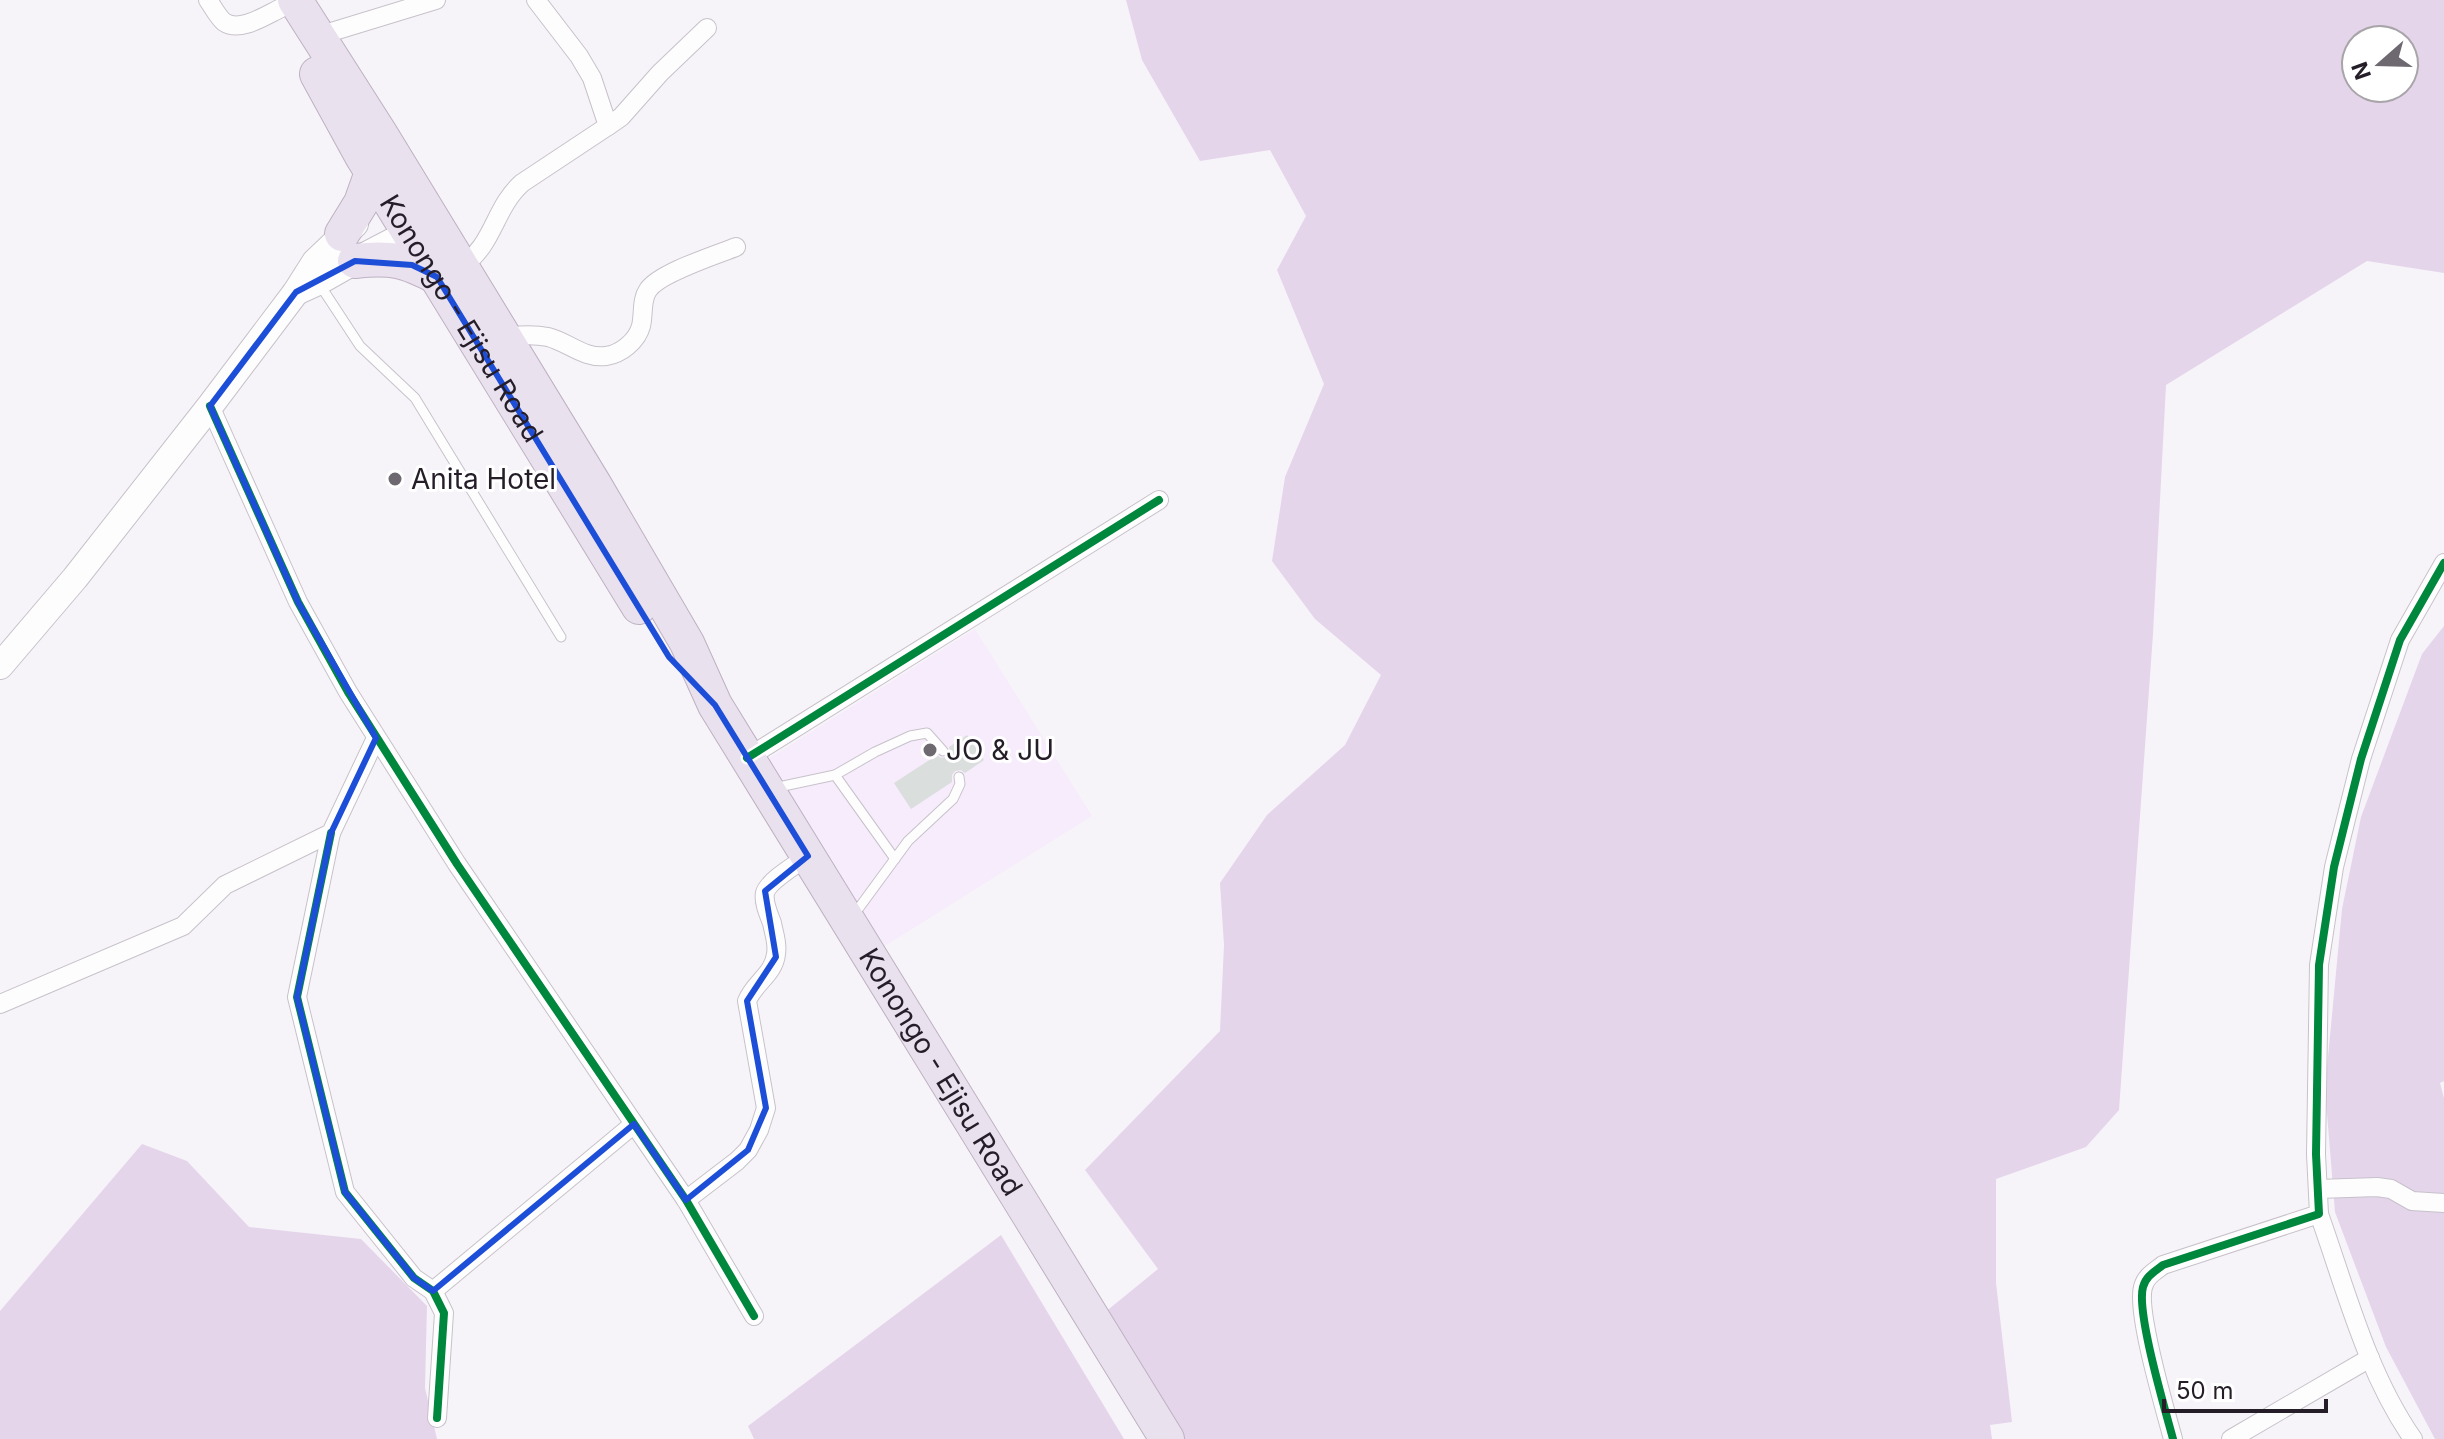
<svg xmlns="http://www.w3.org/2000/svg" width="2444" height="1439" font-family="Inter,sans-serif">
  <rect width="100%" height="100%" fill="#f7f4f9"/>
  <polygon fill="#f7ecfc" points="975,629 1092,816 885,946 768,759"/>
  <g fill="#e4d5eb" fill-rule="evenodd">
    <path d="M1126,0H2444V273L2367,261L2166,385L2153,634L2119,1110L2086,1147L1996,1179V1283L2012,1422L1990,1425L1992,1439H1183L1104,1313L1158,1269L1085,1170L1220,1031L1224,945L1220,883L1267,815L1345,745L1381,675L1315,619L1272,561L1285,477L1324,384L1277,270L1306,216L1270,150L1200,161L1142,60ZM2356,40H2404V88H2356Z"/>
    <polygon points="2444,626 2444,1081 2440,1083 2444,1098 2444,1439 2435,1439 2386,1347 2335,1212 2325,1089 2342,909 2361,817 2422,654"/>
    <polygon points="142,1144 187,1161 249,1227 361,1239 427,1306 425,1388 437,1439 0,1439 0,1311"/>
    <polygon points="1001,1235 1124,1439 754,1439 748,1426"/>
  </g>
  <polygon fill="#dadedc" points="967,735 984,760 965,773 961,770 955,771 952,775 952,782 911,809 894,783 937,755 941,758 947,757 950,753 949,747"/>
  <g fill="none" stroke-linecap="round" stroke-linejoin="round">
    <defs>
      <g id="lane">
        <polyline points="320,285 360,346 415,398 561,637"/>
        <polyline points="835,775 895,859"/>
        <polyline points="774,788 835,775 875,752 910,736 927,733 943,751"/>
        <polyline points="853,916 908,841 953,799 960,784 959,777"/>
      </g>
      <g id="street">
        <path d="M208,0C213,7 218,17 224,22C240,33 266,15 281,8"/>
        <polyline points="318,36 436,0"/>
        <polyline points="608,126 621,117 660,73 707,28"/>
        <path d="M461,267C494,245 494,208 522,183L608,126L592,78L579,56L536,0"/>
        <path d="M505,337C519,335 534,334 548,337C568,342 584,359 606,356C621,354 637,341 641,326C644,314 641,300 648,290C659,273 716,255 736,247"/>
        <polyline points="210,406 298,602 348,692 457,864 686,1200 754,1316"/>
        <polyline points="747,758 1159,500"/>
        <polyline points="331,833 297,997 345,1192 414,1278 433,1291 444,1313 437,1418"/>
        <polyline points="0,1004 183,926 225,885 331,833 376,738"/>
        <polyline points="2318,1189 2377,1187 2391,1189 2412,1201 2444,1203"/>
        <path d="M686,1200L737,1161L748,1150L759,1130L766,1108L747,1001C754,983 774,974 776,954C778,943 774,934 772,923C769,915 763,902 765,893C768,881 797,864 808,856"/>
        <path d="M2319,1214C2346,1290 2367,1373 2413,1439"/>
        <polyline points="433,1291 634,1124"/>
        <path d="M2173,1439C2165,1409 2136,1312 2143,1287C2146,1276 2154,1272 2163,1265L2319,1214L2316,1154L2319,965L2334,867L2361,759L2400,640L2444,563"/>
        <polyline points="2231,1439 2370,1358"/>
      </g>
      <g id="secondary">
        <polyline points="296,292 318,282 355,261 424,225"/>
        <polyline points="0,666 75,578 210,406 296,292 315,262 355,224"/>
      </g>
      <g id="highway">
        <path id="s1" d="M295,0L381,135L594,484L687,643L715,705L1167,1439"/>
        <path id="s2" d="M317,74L362,156L639,607"/>
        <polyline points="342,234 361,203 372,172"/>
        <path d="M355,261C392,257 404,260 437,277"/>
      </g>
    </defs>
    <use href="#lane" stroke="#c7c2ca" stroke-width="11"/>
    <use href="#street" stroke="#c7c2ca" stroke-width="20"/>
    <use href="#secondary" stroke="#c7c2ca" stroke-width="28"/>
    <use href="#highway" stroke="#bdb1c2" stroke-width="36"/>
    <use href="#lane" stroke="#fefdfe" stroke-width="9"/>
    <use href="#street" stroke="#fefdfe" stroke-width="18"/>
    <use href="#secondary" stroke="#fefdfe" stroke-width="26"/>
    <use href="#highway" stroke="#eae1ee" stroke-width="34"/>
    <defs>
      <g id="cycleway">
        <polyline points="210,406 298,602 348,692 457,864 686,1200 754,1316"/>
        <polyline points="747,758 1159,500"/>
        <polyline points="331,833 297,997 345,1192 414,1278 433,1291 444,1313 437,1418"/>
        <path d="M2173,1439C2165,1409 2136,1312 2143,1287C2146,1276 2154,1272 2163,1265L2319,1214L2316,1154L2319,965L2334,867L2361,759L2400,640L2444,563"/>
      </g>
    </defs>
    <use href="#cycleway" stroke="#fff" stroke-width="13"/>
    <use href="#cycleway" stroke="#00873e" stroke-width="8"/>
  </g>
  <path fill="none" stroke="#1d4ed8" stroke-width="6" stroke-linejoin="round" d="M355,261L412,265L437,277L669,657L715,705L808,856L765,891L776,957L747,1001L766,1108L748,1150L686,1200L634,1124L433,1291L414,1278L345,1192L297,997L331,833L376,738L298,602L210,406L296,292Z"/>
  <g fill="#6e6971" stroke="#fff" stroke-width="3">
    <circle cx="395" cy="479" r="8"/>
    <circle cx="930" cy="750" r="8"/>
  </g>
  <g text-anchor="middle" dominant-baseline="central" stroke-width="6" stroke-linejoin="round" paint-order="stroke">
    <g font-size="28" fill="#251e28" stroke="#fff">
      <text stroke="none"><textPath href="#s2" startOffset="284">Konongo - Ejisu Road</textPath></text>
      <text stroke="none"><textPath href="#s1" startOffset="1252">Konongo - Ejisu Road</textPath></text>
    </g>
    <g font-size="28" fill="#251e28" stroke="#fff" text-anchor="start">
      <text x="411" y="479">Anita Hotel</text>
      <text x="946" y="750">JO &amp; JU</text>
    </g>
  </g>
  <g transform="translate(2380 64) rotate(250)"><circle r="38" fill="#ffffff" stroke="#a8a5a9" stroke-width="2"/>
  <path d="M0-6L14 30L0 20L-14 30Z" fill="#6e6971"/>
  <text y="-12" font-size="22" font-weight="bold" text-anchor="middle" fill="#251e28">N</text>
  </g>
  <path d="M2164 1399v12h162v-12" fill="none" stroke="#251e28" stroke-width="4"/>
  <text x="2176" y="1399" font-size="24" fill="#251e28" stroke="#ffffff" stroke-width="6" paint-order="stroke">50 m</text>
</svg>
